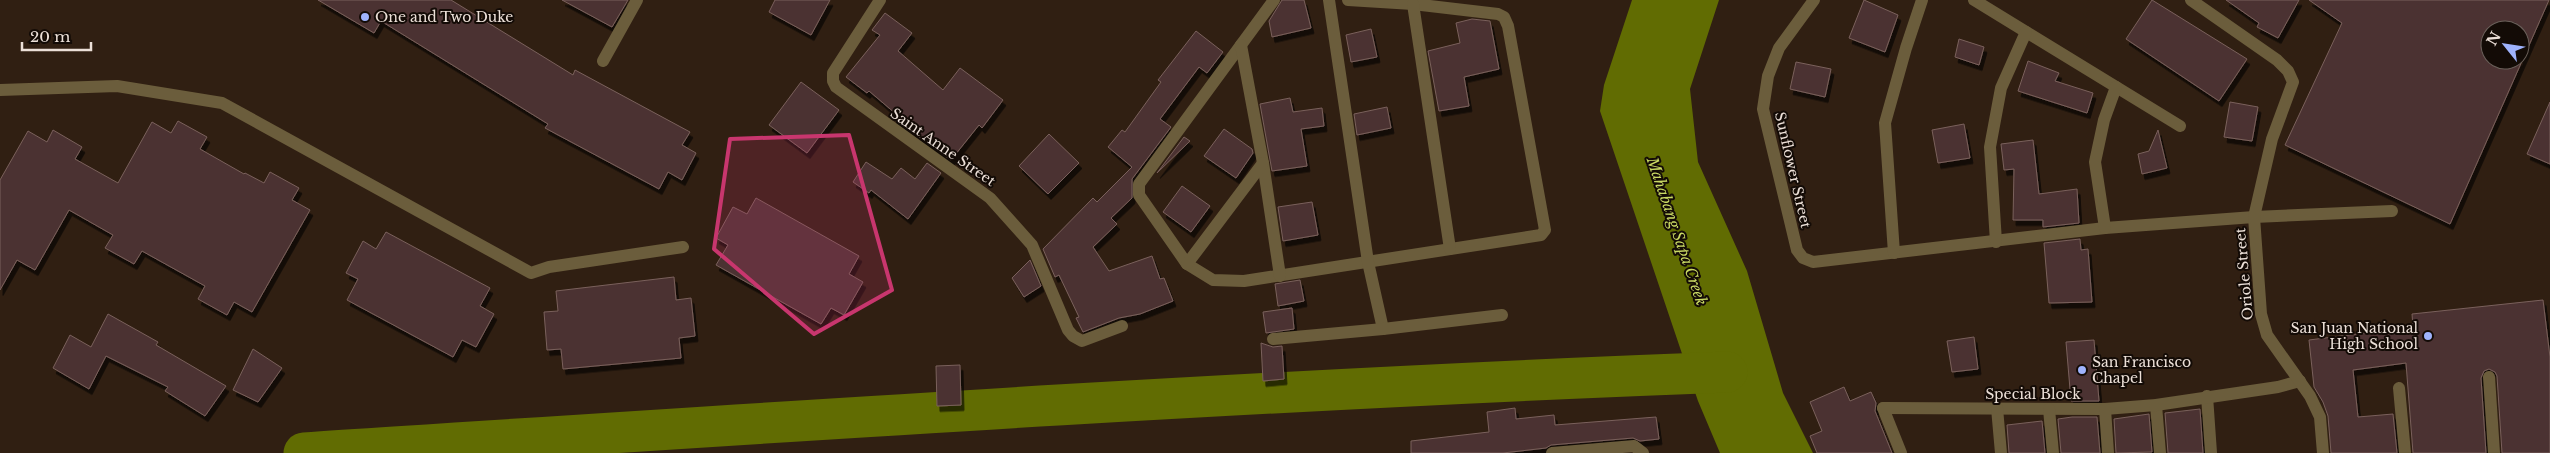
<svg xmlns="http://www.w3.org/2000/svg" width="2550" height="453" font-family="'Libre Baskerville',serif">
  <defs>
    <filter id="shadow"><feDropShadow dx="3" dy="5.5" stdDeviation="0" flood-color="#0009"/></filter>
  </defs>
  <rect width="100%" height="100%" fill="#301f12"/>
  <polygon fill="#616c02" points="1632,0 1719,0 1690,89 1698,162 1747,271 1783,393 1813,453 1720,453 1698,401 1600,111 1604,85"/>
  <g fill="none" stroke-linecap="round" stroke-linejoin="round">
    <path stroke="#616c02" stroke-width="41" d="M304,453C778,422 1252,390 1727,372"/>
  </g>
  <g fill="#4b3330" stroke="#7a605c" fill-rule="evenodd" filter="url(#shadow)">
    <polygon points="318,0 451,0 573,75 575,70 690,132 682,145 696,153 682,180 668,172 659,189 545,128 548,124 381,21 374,33"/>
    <polygon points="562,0 628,0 612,27"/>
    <polygon points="775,0 830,0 811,35 769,12"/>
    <polygon points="1282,0 1304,0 1311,28 1272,37 1269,21"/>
    <polygon points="1864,0 1898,15 1885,52 1849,38"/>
    <polygon points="2152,0 2247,59 2219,101 2126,39"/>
    <polygon points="2226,0 2299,0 2278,38 2257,27 2259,23"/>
    <path d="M2309,0H2549L2450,224L2285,145L2342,23ZM2490,30H2520V60H2490Z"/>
    <polygon points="885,13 912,33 898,51 943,90 960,68 1003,100 982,128 979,125 951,160 893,118 896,114 869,91 867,93 846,77 880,35 872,30"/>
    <polygon points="1472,19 1490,21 1499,69 1464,77 1469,106 1439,111 1428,51 1460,43 1456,23"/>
    <polygon points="1371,29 1377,57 1351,62 1346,35"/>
    <polygon points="1196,31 1223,52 1207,73 1199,67 1160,119 1171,127 1132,179 1132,198 1111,218 1117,224 1093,247 1109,271 1152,256 1160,279 1164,278 1173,301 1140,314 1119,318 1083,332 1076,318 1079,317 1059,275 1055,277 1043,249 1093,198 1097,202 1132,167 1108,147 1122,130 1125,132 1161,82 1158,80"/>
    <polygon points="1959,39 1984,47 1979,65 1955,57"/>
    <polygon points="2028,61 2059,73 2055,81 2093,93 2087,113 2018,91"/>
    <polygon points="1796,62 1831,69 1825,97 1790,89"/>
    <polygon points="801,82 839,110 807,153 769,125"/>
    <polygon points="1290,98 1293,112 1322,108 1324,126 1301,129 1307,166 1272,171 1260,104"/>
    <polygon points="2230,102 2258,107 2252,141 2224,137"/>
    <polygon points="2550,102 2550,164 2527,154"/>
    <polygon points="1387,107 1391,128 1357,135 1354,114"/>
    <polygon points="178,121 207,137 200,149 244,174 245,173 264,183 270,172 299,188 292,200 310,210 252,312 234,302 227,315 198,299 205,286 142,251 134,264 105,248 113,235 69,210 35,270 17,260 0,290 0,180 28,131 47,142 53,130 82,147 75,159 118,183 152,122 171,133"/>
    <polygon points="1964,124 1970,158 1938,163 1932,130"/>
    <polygon points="1224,129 1252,149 1253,153 1236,178 1204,156"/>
    <polygon points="2158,130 2167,168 2142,174 2138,154 2149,151"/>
    <polygon points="1049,134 1079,163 1048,194 1019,166"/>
    <polygon points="1184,137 1190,141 1157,173"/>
    <polygon points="2033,140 2039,194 2077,189 2079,223 2043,227 2043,220 2013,220 2014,169 2004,170 2001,144"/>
    <polygon points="866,162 892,179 901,168 915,179 927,163 941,173 908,219 871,190 869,193 853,182"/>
    <polygon points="1182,186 1210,206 1191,232 1163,212"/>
    <polygon points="756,198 859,256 849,274 863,282 844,315 831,308 821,324 716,265 728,245 716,238 733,207 747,214"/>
    <polygon points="1312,202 1318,235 1283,241 1278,207"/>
    <polygon points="386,232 490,288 480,306 494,314 476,347 462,340 453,357 347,300 358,279 346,273 363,241 376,249"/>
    <polygon points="2080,239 2081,250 2088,249 2092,302 2049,303 2044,243"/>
    <polygon points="1030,260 1041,286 1024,297 1012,278"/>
    <polygon points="674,277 676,300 691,298 695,336 679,338 681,358 563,369 561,349 547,350 544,312 558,311 556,291"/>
    <polygon points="1300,280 1304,301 1278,306 1275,284"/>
    <polygon points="2543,300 2550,357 2550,453 2502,453 2497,376 2495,372 2489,369 2484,371 2481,378 2486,453 2413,453 2406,363 2353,370 2358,417 2393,414 2397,453 2331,453 2328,416 2323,402 2314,387 2309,340 2413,327 2412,314"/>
    <polygon points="1292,308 1294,329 1266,333 1263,312"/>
    <polygon points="108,314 158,342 156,345 226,386 205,416 165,391 168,387 106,356 89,389 53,368 70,335 91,347"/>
    <polygon points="1974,337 1978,369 1952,372 1947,341"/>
    <polygon points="2094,340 2099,401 2071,401 2066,342"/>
    <polygon points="1261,343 1273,347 1282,346 1284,379 1263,381"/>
    <polygon points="253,349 282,368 258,402 233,390"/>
    <polygon points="960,365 961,405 937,406 936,366"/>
    <polygon points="1844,387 1850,401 1871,392 1876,403 1875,411 1892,453 1817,453 1810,436 1822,431 1810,402"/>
    <polygon points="1515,408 1516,419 1554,415 1555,425 1656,417 1659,439 1640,441 1633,438 1551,445 1546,448 1503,453 1411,453 1411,441 1489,432 1487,412"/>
    <polygon points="2200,409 2203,453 2168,453 2165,413"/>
    <polygon points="2149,414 2152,452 2116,453 2114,419"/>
    <polygon points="2072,417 2097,417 2100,453 2061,453 2058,419"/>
    <polygon points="2042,421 2045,453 2009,453 2007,425"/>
  </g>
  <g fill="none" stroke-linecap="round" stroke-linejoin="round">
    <polyline stroke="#6b5d3c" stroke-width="12" points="1883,408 1901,453"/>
    <g stroke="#6b5d3c" stroke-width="12">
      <polyline points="880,0 833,73 833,81 836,87 990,198 1032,245 1068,330 1073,336 1082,341 1122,326"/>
      <polyline points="1274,0 1139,184 1139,195 1187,264 1213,280 1244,281 1541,235 1545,230 1508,26 1504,17 1498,14 1413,4 1348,0"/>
      <polyline points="1329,0 1368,262 1383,329"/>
      <polyline points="1814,0 1779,48 1768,76 1763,109 1797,250 1803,258 1813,262 2105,228 2254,217 2392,211"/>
      <polyline points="1974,0 2180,126"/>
      <polyline points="1413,4 1450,249"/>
      <polyline points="1241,45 1263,163 1280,276"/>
      <polyline points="603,61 637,0"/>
      <polyline points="0,90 117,86 222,103 531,273 549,267 683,247"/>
      <polyline points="2105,228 2095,162 2104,120 2116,87"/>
      <polyline points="1996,242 1990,147 2001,88 2026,32"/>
      <polyline points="1894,253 1885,123 1906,48 1922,0"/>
      <polyline points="1187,264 1263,163"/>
      <polyline points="1273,339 1383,329 1502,315"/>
      <polyline points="2489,377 2494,453"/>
      <polyline points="2399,388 2405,453"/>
      <polyline points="2207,396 2211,453"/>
      <polyline points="2156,405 2160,453"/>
      <polyline points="1883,408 2105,409 2156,405 2278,387 2300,381"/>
      <polyline points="1997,408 2001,453"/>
      <polyline points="2049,409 2053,453"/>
      <polyline points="2105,409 2108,453"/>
      <polyline points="1552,453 1634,446 1643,453"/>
    </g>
    <polyline stroke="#6b5d3c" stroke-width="12" points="2191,0 2277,60 2288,71 2293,82 2272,139 2254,217 2261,314 2267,335 2310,396 2320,417 2323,453"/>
  </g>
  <path fill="#c8366e" fill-opacity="0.2" stroke="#c8366e" stroke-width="4" stroke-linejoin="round" d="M849,135L892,290L814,334L714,249L730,139Z"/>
  <g fill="#9fb3fd" stroke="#130b06" stroke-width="2">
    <circle cx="365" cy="17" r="5"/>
    <circle cx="2428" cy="336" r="5"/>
    <circle cx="2082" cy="370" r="5"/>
  </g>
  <g text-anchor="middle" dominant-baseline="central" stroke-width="4" stroke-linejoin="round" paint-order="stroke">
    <g font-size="14" fill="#ece0d8" stroke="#130b06" text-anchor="start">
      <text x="375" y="17">One and Two Duke</text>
      <text x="2418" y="328" text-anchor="end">San Juan National<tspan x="2418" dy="16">High School</tspan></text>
      <text x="2092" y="362">San Francisco<tspan x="2092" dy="16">Chapel</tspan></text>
    </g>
    <g font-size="14" fill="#ece0d8" stroke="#130b06">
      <text transform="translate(943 147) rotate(35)">Saint Anne Street</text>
      <text transform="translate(1793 170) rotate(77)">Sunflower Street</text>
      <text transform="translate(2244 274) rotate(-95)">Oriole Street</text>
      <text x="2033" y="394">Special Block</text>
    </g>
    <g font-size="15" font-style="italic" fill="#cada64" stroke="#130b06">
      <text transform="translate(1677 231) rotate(71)">Mahabang Sapa Creek</text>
    </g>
  </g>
  <g transform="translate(2505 45) rotate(300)"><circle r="24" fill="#130b06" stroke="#6a605a"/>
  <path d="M0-4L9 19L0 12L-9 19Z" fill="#9fb3fd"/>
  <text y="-8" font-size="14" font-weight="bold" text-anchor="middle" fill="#ece0d8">N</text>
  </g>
  <path d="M22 42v8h69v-8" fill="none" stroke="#ece0d8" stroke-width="2.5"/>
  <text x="30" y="42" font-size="15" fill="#ece0d8" stroke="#130b06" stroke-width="4" paint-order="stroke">20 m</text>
</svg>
